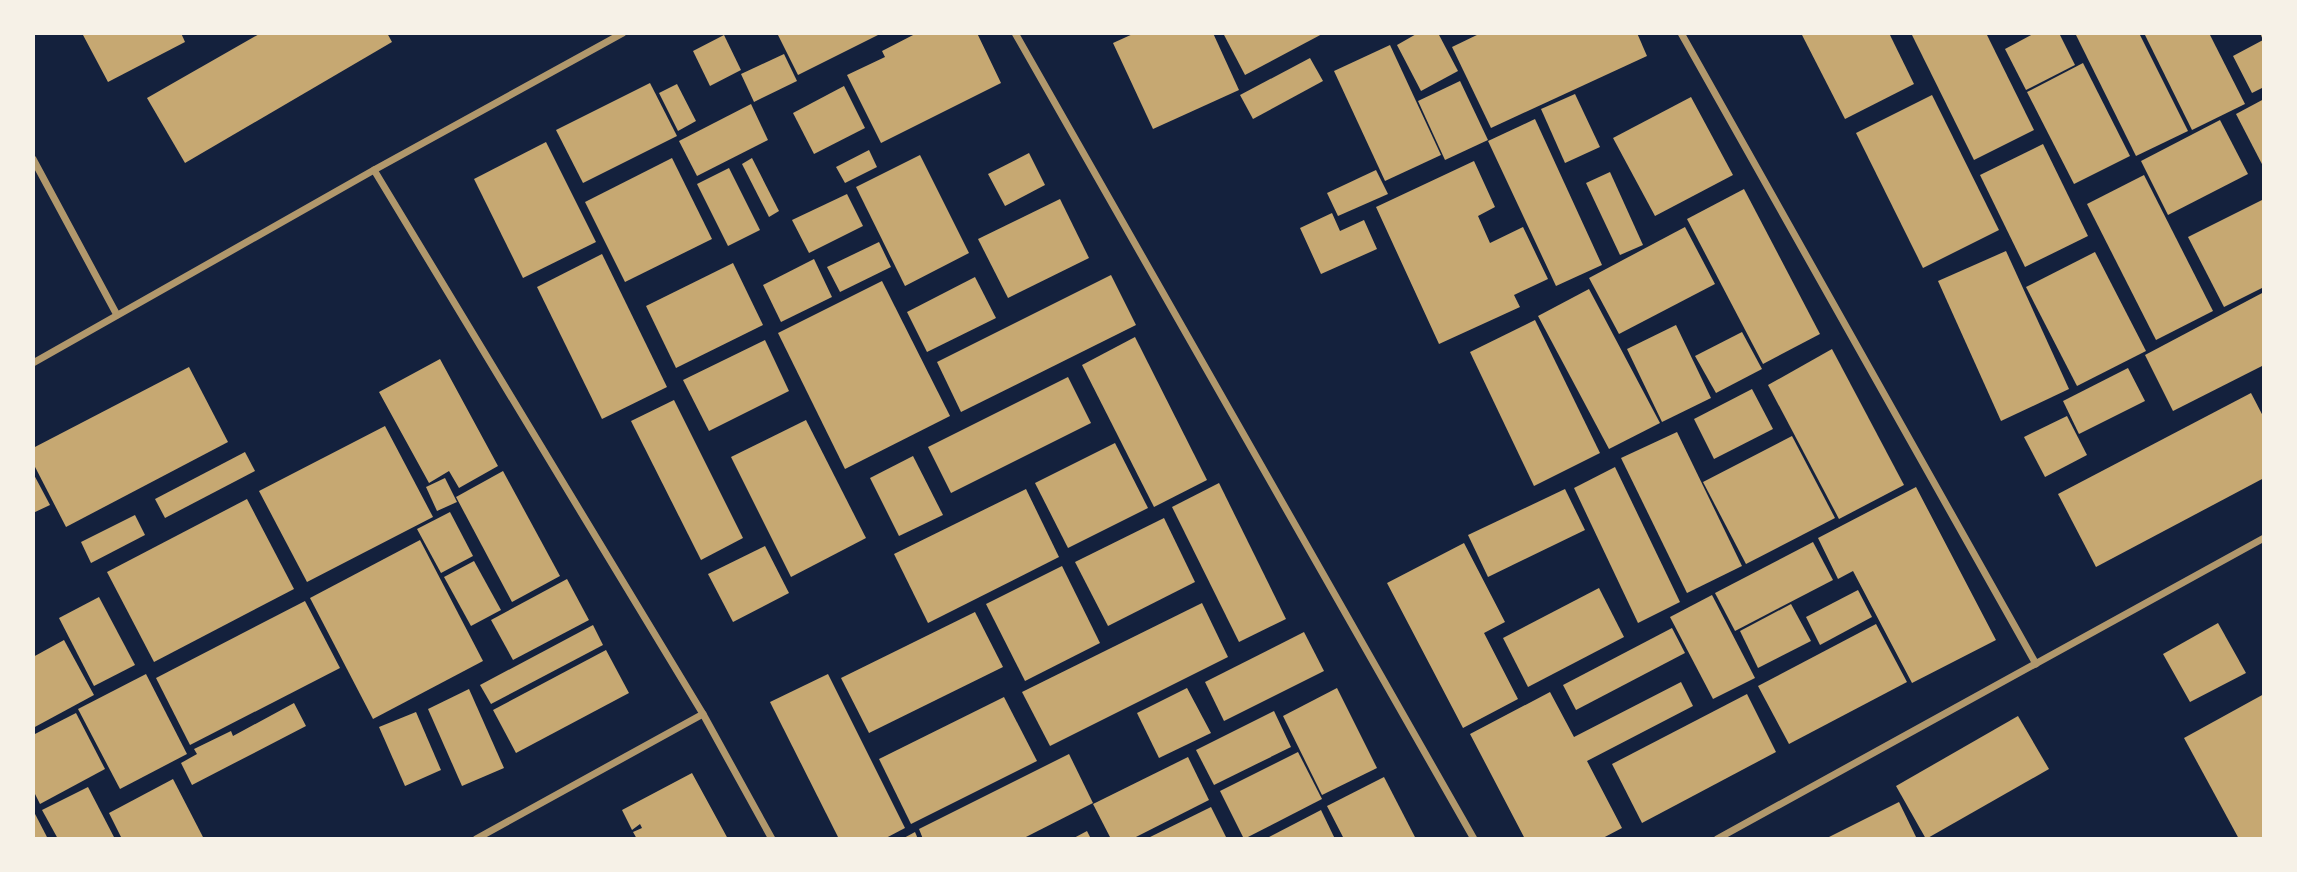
<svg xmlns="http://www.w3.org/2000/svg" width="2297" height="872" font-family="'PT Sans Narrow',sans-serif">
  <rect width="100%" height="100%" fill="#14213d"/>
  <g fill="#c6a872">
    <polygon points="87,33 181,33 185,42 108,82 83,35"/>
    <polygon points="261,33 387,33 392,42 185,163 147,98"/>
    <polygon points="777,33 882,33 798,75"/>
    <polygon points="917,33 977,33 1001,83 881,143 847,75 885,57 882,51"/>
    <polygon points="1135,33 1213,33 1239,90 1153,129 1113,43"/>
    <polygon points="1223,33 1324,33 1245,75"/>
    <polygon points="1418,33 1438,33 1458,71 1421,91 1397,45"/>
    <polygon points="1481,33 1637,33 1647,56 1491,128 1452,47"/>
    <polygon points="1801,33 1889,33 1914,84 1845,119"/>
    <polygon points="1911,33 1986,33 2034,130 1974,160"/>
    <polygon points="2035,33 2059,33 2075,65 2026,90 2005,49"/>
    <polygon points="2075,33 2139,33 2188,131 2136,156"/>
    <polygon points="2144,33 2209,33 2245,104 2192,130"/>
    <polygon points="2260,33 2264,33 2264,87 2252,93 2233,56 2263,40"/>
    <polygon points="724,35 741,70 710,86 693,51"/>
    <polygon points="1390,45 1441,155 1385,181 1334,71"/>
    <polygon points="784,54 797,81 754,102 741,74"/>
    <polygon points="1310,58 1323,81 1253,119 1240,95"/>
    <polygon points="2083,63 2130,156 2074,184 2027,92"/>
    <polygon points="1460,81 1488,140 1445,160 1418,101"/>
    <polygon points="650,83 677,136 583,183 556,130"/>
    <polygon points="677,84 696,121 678,131 659,93"/>
    <polygon points="844,86 865,128 814,154 793,113"/>
    <polygon points="1575,94 1600,147 1565,163 1541,109"/>
    <polygon points="1932,95 1999,230 1923,268 1856,133"/>
    <polygon points="1691,97 1733,175 1655,216 1613,138"/>
    <polygon points="2264,99 2264,168 2236,114"/>
    <polygon points="751,104 768,140 697,176 679,141"/>
    <polygon points="1535,119 1602,265 1556,286 1488,141"/>
    <polygon points="2220,120 2248,174 2168,215 2141,161"/>
    <polygon points="546,142 596,242 523,278 474,179"/>
    <polygon points="2043,144 2088,236 2025,267 1980,175"/>
    <polygon points="869,150 877,167 845,183 836,167"/>
    <polygon points="1029,153 1045,185 1005,206 988,174"/>
    <polygon points="920,155 969,253 905,286 856,187"/>
    <polygon points="672,158 712,239 625,282 585,202"/>
    <polygon points="752,158 779,211 769,217 742,164"/>
    <polygon points="1474,161 1495,207 1478,216 1490,243 1523,227 1548,279 1514,295 1520,307 1439,344 1376,207"/>
    <polygon points="729,168 760,230 728,246 697,184"/>
    <polygon points="1376,170 1388,194 1338,216 1327,193"/>
    <polygon points="1610,172 1643,245 1620,255 1586,183"/>
    <polygon points="2144,175 2213,311 2156,340 2087,204"/>
    <polygon points="1744,189 1820,334 1763,364 1687,219"/>
    <polygon points="847,194 863,226 809,253 792,220"/>
    <polygon points="1060,199 1089,258 1008,298 978,239"/>
    <polygon points="2264,199 2264,287 2224,307 2188,237"/>
    <polygon points="1332,213 1340,231 1364,220 1377,249 1321,274 1300,228"/>
    <polygon points="1685,227 1715,284 1619,334 1589,278"/>
    <polygon points="879,242 891,267 840,292 827,267"/>
    <polygon points="2006,251 2069,389 2001,421 1938,281"/>
    <polygon points="2095,252 2146,351 2077,386 2026,287"/>
    <polygon points="602,254 667,387 602,419 537,287"/>
    <polygon points="814,259 832,297 781,322 763,285"/>
    <polygon points="733,263 763,325 676,368 646,306"/>
    <polygon points="1111,275 1136,325 961,412 937,362"/>
    <polygon points="975,277 996,318 927,352 907,312"/>
    <polygon points="882,281 950,416 845,469 778,333"/>
    <polygon points="1589,289 1660,423 1609,449 1538,316"/>
    <polygon points="2264,292 2264,365 2173,411 2145,355"/>
    <polygon points="1535,320 1600,453 1534,486 1470,352"/>
    <polygon points="1676,325 1711,398 1662,422 1627,349"/>
    <polygon points="1742,332 1762,369 1716,393 1695,356"/>
    <polygon points="1135,337 1207,480 1154,507 1082,365"/>
    <polygon points="765,340 789,391 709,431 683,380"/>
    <polygon points="1832,349 1904,485 1839,519 1768,385"/>
    <polygon points="440,359 498,466 459,488 449,471 429,483 379,392"/>
    <polygon points="189,367 228,442 66,527 33,463 33,448"/>
    <polygon points="2128,368 2145,401 2079,434 2063,401"/>
    <polygon points="1068,377 1091,423 951,493 928,447"/>
    <polygon points="1752,389 1773,429 1714,459 1694,419"/>
    <polygon points="2251,393 2264,418 2264,478 2096,567 2058,494"/>
    <polygon points="674,400 743,538 701,560 631,421"/>
    <polygon points="2067,416 2087,455 2045,477 2024,437"/>
    <polygon points="806,420 866,538 791,577 731,457"/>
    <polygon points="385,426 433,517 307,582 259,491"/>
    <polygon points="1677,432 1742,566 1687,593 1621,458"/>
    <polygon points="1792,436 1835,518 1746,564 1703,482"/>
    <polygon points="1115,443 1148,508 1068,548 1035,483"/>
    <polygon points="245,452 255,471 165,518 155,499"/>
    <polygon points="913,456 943,515 899,536 870,478"/>
    <polygon points="1615,467 1680,602 1638,623 1574,488"/>
    <polygon points="503,471 560,576 512,602 456,497"/>
    <polygon points="33,473 50,505 33,513"/>
    <polygon points="445,478 457,502 437,511 426,487"/>
    <polygon points="1219,483 1286,619 1239,642 1172,507"/>
    <polygon points="1916,487 1996,640 1912,683 1853,571 1838,579 1818,538"/>
    <polygon points="1026,489 1059,557 928,623 894,554"/>
    <polygon points="1565,489 1585,530 1488,577 1468,535"/>
    <polygon points="247,499 294,589 154,662 107,572"/>
    <polygon points="450,512 473,556 441,573 417,529"/>
    <polygon points="135,515 145,535 91,563 81,542"/>
    <polygon points="1164,518 1195,582 1108,626 1075,562"/>
    <polygon points="420,540 483,661 373,719 310,598"/>
    <polygon points="1813,542 1833,580 1735,631 1715,593"/>
    <polygon points="1464,543 1505,622 1484,633 1518,699 1463,728 1387,583"/>
    <polygon points="765,546 789,593 733,622 708,574"/>
    <polygon points="474,561 501,610 471,626 444,577"/>
    <polygon points="1062,566 1100,643 1025,681 986,604"/>
    <polygon points="567,579 589,620 513,660 491,620"/>
    <polygon points="1599,588 1624,637 1528,687 1503,638"/>
    <polygon points="1858,590 1872,617 1820,645 1806,617"/>
    <polygon points="1712,595 1755,678 1713,699 1670,617"/>
    <polygon points="99,597 135,665 94,686 59,618"/>
    <polygon points="305,601 340,668 190,745 156,678"/>
    <polygon points="1202,603 1228,657 1050,746 1022,692"/>
    <polygon points="1791,604 1811,641 1758,668 1740,631"/>
    <polygon points="975,612 1003,667 869,733 841,678"/>
    <polygon points="2218,623 2246,673 2190,702 2163,654"/>
    <polygon points="1876,624 1907,682 1789,744 1758,686"/>
    <polygon points="593,625 603,645 491,704 480,685"/>
    <polygon points="1672,628 1685,653 1576,710 1563,685"/>
    <polygon points="1304,632 1324,671 1224,721 1205,682"/>
    <polygon points="64,640 94,695 33,728 33,657"/>
    <polygon points="606,650 629,693 516,753 493,710"/>
    <polygon points="146,674 187,754 120,789 78,709"/>
    <polygon points="828,674 905,828 884,839 839,839 770,702"/>
    <polygon points="1681,682 1693,706 1587,761 1622,828 1601,839 1525,839 1470,734 1550,692 1574,737"/>
    <polygon points="1187,688 1211,733 1159,758 1137,713"/>
    <polygon points="1337,688 1377,768 1322,795 1283,716"/>
    <polygon points="469,689 504,768 462,786 428,709"/>
    <polygon points="1747,694 1776,752 1642,823 1612,764"/>
    <polygon points="2264,694 2264,839 2239,839 2184,738"/>
    <polygon points="1004,697 1037,761 911,824 879,759"/>
    <polygon points="294,703 306,726 192,785 181,763 197,754 194,749 231,731 233,736"/>
    <polygon points="1274,711 1291,747 1214,785 1196,750"/>
    <polygon points="416,712 441,770 405,786 379,727"/>
    <polygon points="76,713 105,769 40,804 33,790 33,735"/>
    <polygon points="2018,716 2049,769 1926,839 1896,786"/>
    <polygon points="1298,752 1322,799 1244,839 1220,791"/>
    <polygon points="1069,754 1093,803 1022,839 923,839 919,829"/>
    <polygon points="1188,757 1209,800 1132,839 1111,839 1093,804"/>
    <polygon points="692,773 728,839 637,839 633,832 642,828 640,824 632,830 622,810"/>
    <polygon points="1384,777 1416,839 1344,839 1327,806"/>
    <polygon points="173,779 204,839 122,839 109,813"/>
    <polygon points="88,787 115,839 58,839 42,810"/>
    <polygon points="1899,802 1917,839 1825,839"/>
    <polygon points="1211,807 1227,839 1146,839"/>
    <polygon points="33,810 48,839 33,839"/>
    <polygon points="1321,810 1335,839 1265,839"/>
    <polygon points="1087,831 1091,839 1072,839"/>
    <polygon points="915,832 918,839 902,839"/>
  </g>
  <g fill="none" stroke-linecap="round" stroke-linejoin="round">
    <g stroke="#b1986c" stroke-width="7">
      <polyline points="1015,33 1474,839"/>
      <polyline points="1681,33 2036,664"/>
      <polyline points="33,159 117,315"/>
      <polyline points="374,170 703,714 772,839"/>
      <polyline points="33,363 374,170 623,33"/>
      <polyline points="476,839 703,714"/>
      <polyline points="1717,839 2264,538"/>
    </g>
  </g>
  <rect width="2297" height="872" fill="none" stroke="#f6f1e7" stroke-width="70"/>
</svg>
